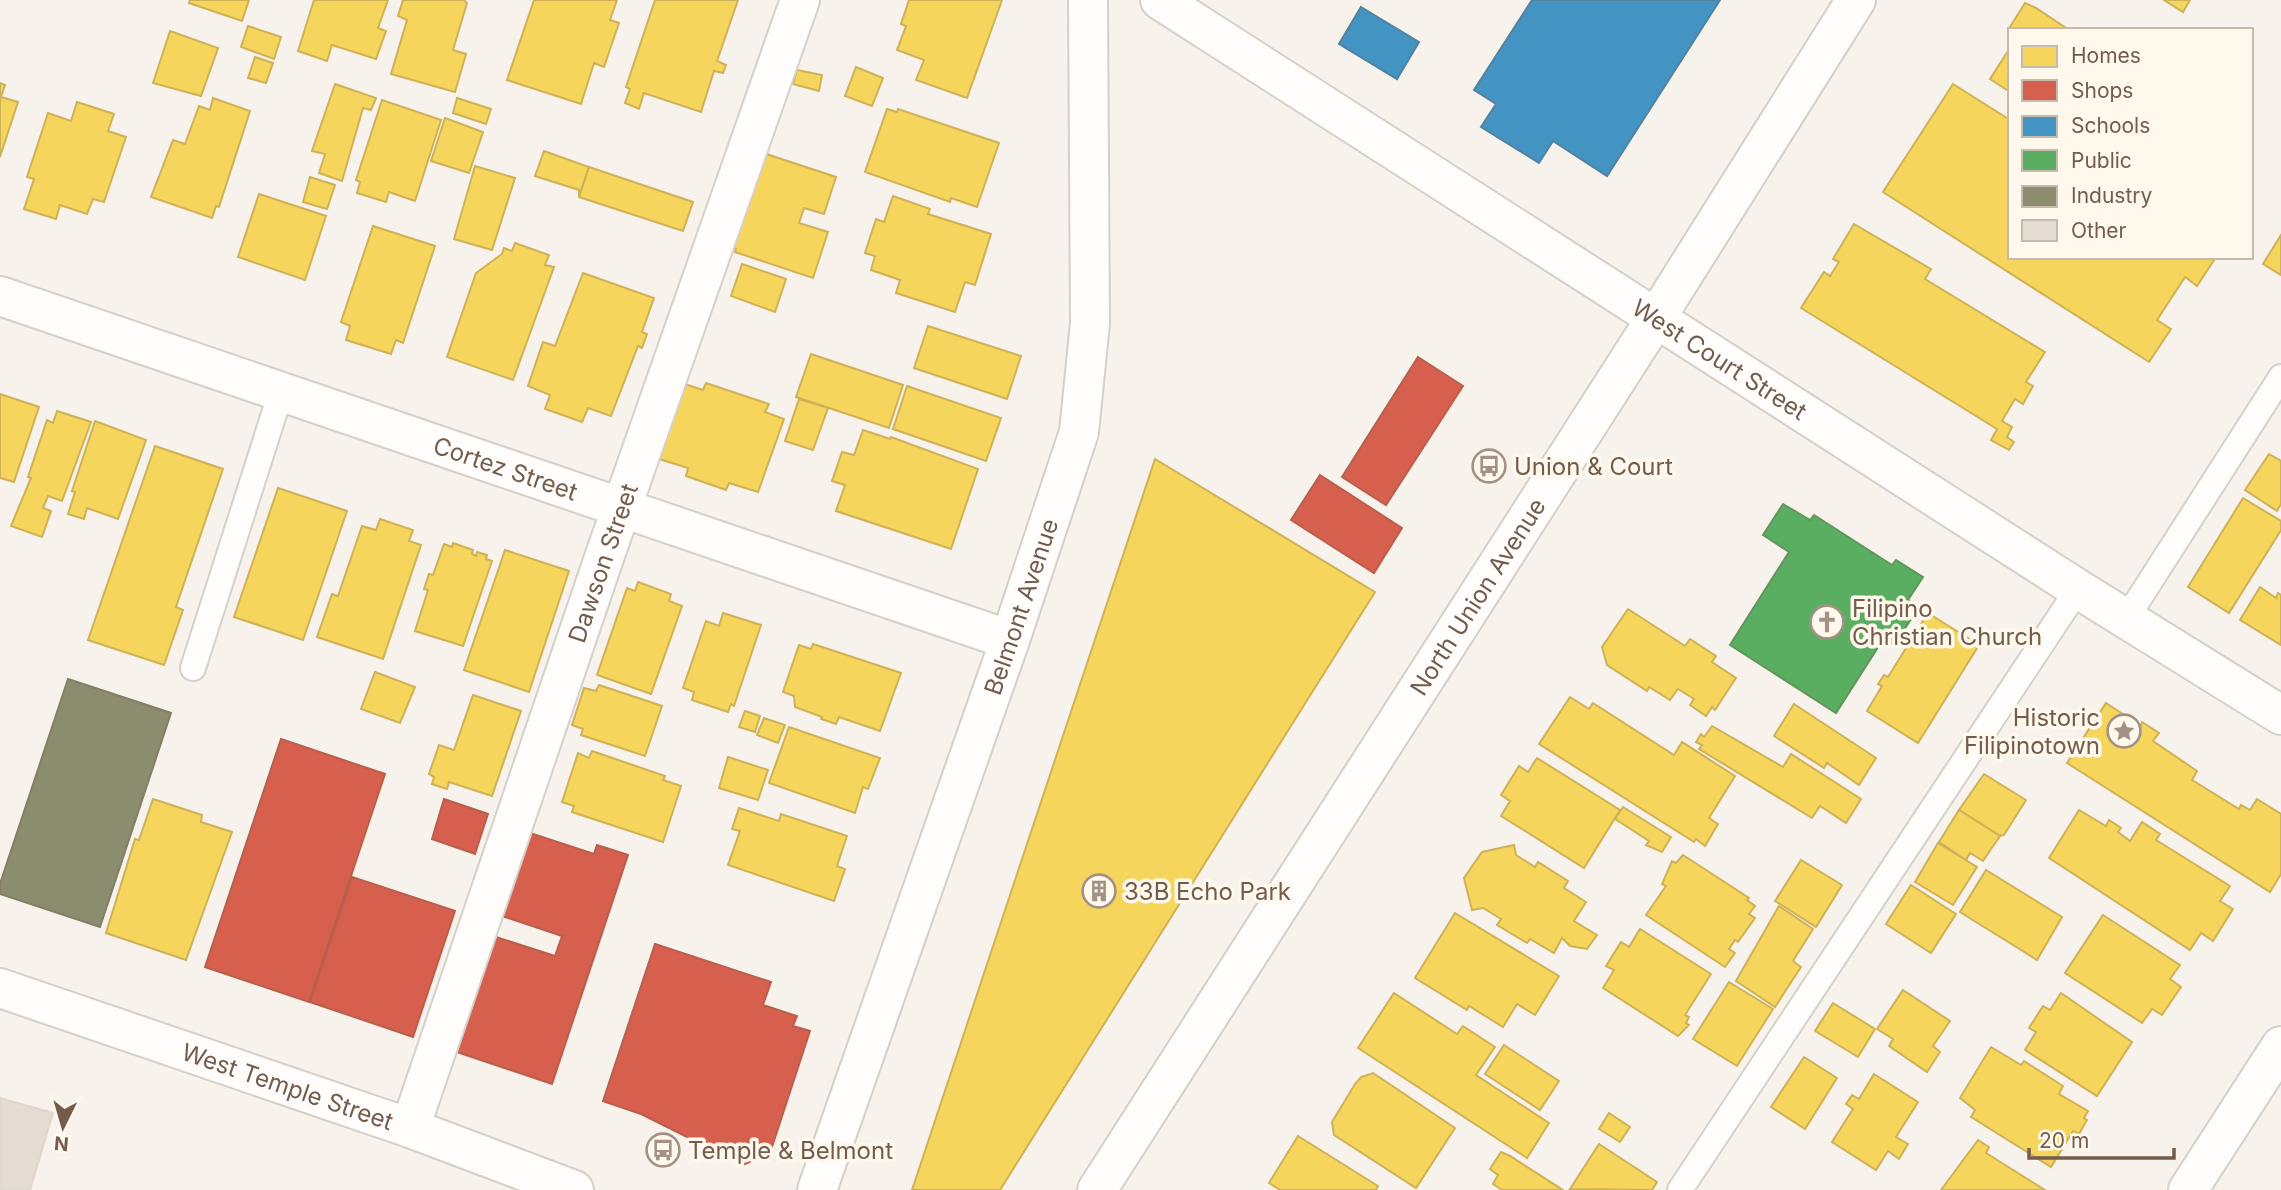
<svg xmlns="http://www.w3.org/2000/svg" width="2281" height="1190" font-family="Inter,sans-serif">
  <rect width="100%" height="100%" fill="#f7f3ec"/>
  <g fill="#f6d55c" stroke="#cfb157" stroke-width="2">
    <polygon points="190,0 249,0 242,21 189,3"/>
    <polygon points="314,0 388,0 378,28 386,31 376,59 332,45 327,61 298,51"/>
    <polygon points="403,0 464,0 467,3 453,50 466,54 455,92 391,74 407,20 398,16"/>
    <polygon points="534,0 617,0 610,20 619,23 604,67 594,63 581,104 507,80"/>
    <polygon points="655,0 738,0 717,61 726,65 723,73 714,71 701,112 644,93 639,109 625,103 630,89 626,87"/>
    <polygon points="909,0 1002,0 967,98 916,80 924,60 897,50 906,26 901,24"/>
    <polygon points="2164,0 2190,0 2183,12"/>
    <polygon points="2025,3 2036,8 2069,30 2014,30 2010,27"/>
    <polygon points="248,26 281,37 274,59 241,47"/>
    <polygon points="170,31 218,48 201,96 153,83"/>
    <polygon points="2010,48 2010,92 1990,79"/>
    <polygon points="255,57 273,63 266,83 248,78"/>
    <polygon points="856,67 883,78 872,106 845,96"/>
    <polygon points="797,70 822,75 819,91 793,84"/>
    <polygon points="0,83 5,85 1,97 18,102 0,157"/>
    <polygon points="335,84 376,98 371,110 363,108 342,181 319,173 325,154 312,151"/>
    <polygon points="1953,84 2010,120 2010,257 2216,257 2197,286 2185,277 2157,320 2171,329 2149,362 1883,192"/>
    <polygon points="213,98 250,111 219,207 216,206 212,218 151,197 173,140 185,144 199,106 210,110"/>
    <polygon points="457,98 491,109 486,124 453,113"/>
    <polygon points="382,100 441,120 415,201 389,192 386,202 357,193 360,182 356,180"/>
    <polygon points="77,102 114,114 108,131 126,137 104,202 93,199 87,214 60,205 56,219 24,209 34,179 27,177 48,113 71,121"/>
    <polygon points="887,109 897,112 898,109 999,143 977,207 951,198 950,202 865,172"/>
    <polygon points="445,118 483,132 469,173 431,161"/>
    <polygon points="544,151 589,167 579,197 579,190 535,176"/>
    <polygon points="760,152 836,177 824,214 804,208 799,223 828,232 813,278 735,252 736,249 729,247"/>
    <polygon points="475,166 515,178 492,250 454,239"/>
    <polygon points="589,167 693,202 683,231 579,197"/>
    <polygon points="310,177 335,185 327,209 303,202"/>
    <polygon points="259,194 326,216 305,280 238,257"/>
    <polygon points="893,196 930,209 928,214 991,234 975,285 965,282 955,312 896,293 900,280 871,270 875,256 865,253 876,219 884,222"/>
    <polygon points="1854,224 1931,269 1925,279 2045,352 2026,382 2033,386 2023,404 2015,399 2002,421 2012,427 2007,437 2014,442 2009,450 1991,440 1997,429 1801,308 1824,272 1830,276 1839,262 1833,259"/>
    <polygon points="373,226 435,246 403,343 396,340 391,354 346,340 350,326 341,322"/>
    <polygon points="2281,235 2281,275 2263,264"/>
    <polygon points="515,243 549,255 545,265 554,267 513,380 447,357 476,273 502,254 504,248 512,251"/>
    <polygon points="742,264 786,279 775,312 731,296"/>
    <polygon points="583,273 654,298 642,332 647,334 642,348 638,346 611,416 588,408 582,422 545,409 550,395 528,386 543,342 555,346"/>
    <polygon points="928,326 1021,356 1007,399 914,368"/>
    <polygon points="811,354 903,385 889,428 796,397"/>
    <polygon points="706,383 769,404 765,412 784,419 758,492 729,483 726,490 686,476 688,468 659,459 685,384 703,390"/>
    <polygon points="907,386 1001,418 986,461 893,429"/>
    <polygon points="0,394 39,407 14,482 0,478"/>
    <polygon points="799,399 828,408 813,450 785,441"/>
    <polygon points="57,411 91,422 62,501 48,496 43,508 51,511 42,537 11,526 31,478 28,477 47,420 53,423"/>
    <polygon points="95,421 146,440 118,519 87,508 84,519 68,514 75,492 72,491"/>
    <polygon points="863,430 890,439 891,437 978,469 951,549 836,511 845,485 832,481 842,452 854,455"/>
    <polygon points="155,446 223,469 176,607 183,610 164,665 88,640"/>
    <polygon points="2269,454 2281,461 2281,504 2277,511 2245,490"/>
    <polygon points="1155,459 1375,592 1000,1190 912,1190"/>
    <polygon points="278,488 347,511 303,640 234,617"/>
    <polygon points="2243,498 2281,521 2281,530 2229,613 2188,587"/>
    <polygon points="380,519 413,530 409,541 421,545 383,659 317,637 332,594 338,596 362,526 376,530"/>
    <polygon points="453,543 473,550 472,554 476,556 477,552 487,555 486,559 492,561 463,646 415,631 428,590 424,589 429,574 433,575 444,544 452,547"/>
    <polygon points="505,550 569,571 529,692 464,670"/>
    <polygon points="638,582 671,594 669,601 682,606 651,694 597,675 627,588 635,591"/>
    <polygon points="2260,587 2276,598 2278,593 2281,595 2281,645 2240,620"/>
    <polygon points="1628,609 1685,646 1690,639 1716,656 1712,662 1736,678 1715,710 1712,707 1706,716 1690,705 1694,699 1678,689 1670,700 1649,687 1647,691 1607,665 1602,647"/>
    <polygon points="723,613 761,625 734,706 731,704 728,712 692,700 694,692 683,688 706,621 719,626"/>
    <polygon points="1928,613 1979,645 1918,743 1867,711 1882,686 1878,684 1884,675 1888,677"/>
    <polygon points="813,644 901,673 880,731 839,717 836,724 821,719 822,717 795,707 794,696 783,692 799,645 811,649"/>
    <polygon points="375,672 415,687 400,723 361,709"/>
    <polygon points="599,685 662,706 645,756 581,735 583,729 572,725 584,688 596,691"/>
    <polygon points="473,695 521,711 492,796 449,782 447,789 432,784 434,777 429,774 439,745 454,750"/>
    <polygon points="1570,697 1589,709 1593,703 1674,755 1682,742 1735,776 1709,818 1718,824 1705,846 1696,839 1694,842 1539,744"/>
    <polygon points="2106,703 2141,726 2142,722 2159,733 2153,741 2197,771 2192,780 2239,809 2241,805 2250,810 2257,799 2281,814 2281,874 2270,892 2067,763"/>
    <polygon points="1794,704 1876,758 1859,785 1827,763 1824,768 1774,736"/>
    <polygon points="745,711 760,716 755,732 739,727"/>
    <polygon points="764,718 785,725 778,743 757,735"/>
    <polygon points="1712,726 1783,767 1791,754 1861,799 1846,823 1820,806 1812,818 1699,749 1702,745 1696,742 1701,734 1704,737"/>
    <polygon points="789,727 880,758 868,789 863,787 855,813 769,783"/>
    <polygon points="592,751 665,776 663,780 681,786 663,842 572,812 574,806 562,802 578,753 589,758"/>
    <polygon points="728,757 768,770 758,800 719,788"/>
    <polygon points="1537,758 1620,810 1584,868 1501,816 1510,801 1501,795 1519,766 1528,772"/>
    <polygon points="1984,774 2026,800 2004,835 2000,836 1959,810"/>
    <polygon points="153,799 202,815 201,822 232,832 186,960 106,933 135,839 139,840"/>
    <polygon points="1623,807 1671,837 1662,852 1646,845 1649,841 1615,819"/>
    <polygon points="739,808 779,821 781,814 847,836 837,866 845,869 834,901 728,865 740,831 732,829"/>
    <polygon points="1959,810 2000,836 1983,861 1970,853 1966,860 1939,842"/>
    <polygon points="2079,810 2106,826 2109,820 2121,828 2118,832 2130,841 2142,822 2160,834 2156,840 2230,886 2220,901 2233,909 2213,941 2201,933 2190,950 2049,858"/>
    <polygon points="1938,843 1977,867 1953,905 1915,882"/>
    <polygon points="1514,845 1516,855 1535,867 1538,862 1568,881 1564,888 1586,902 1574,921 1597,935 1587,949 1570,946 1562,938 1554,953 1530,939 1527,943 1497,925 1501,919 1483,908 1472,910 1464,878 1482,852"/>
    <polygon points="1683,855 1749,898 1747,900 1755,906 1749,914 1755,918 1738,942 1735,940 1729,949 1735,953 1725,967 1646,915 1666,886 1662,884 1672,861 1676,863"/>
    <polygon points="1801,860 1842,885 1816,927 1775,901"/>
    <polygon points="1986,870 2062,917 2037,960 1960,912"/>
    <polygon points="1911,885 1956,914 1931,953 1886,924"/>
    <polygon points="1779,906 1813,929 1793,961 1801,967 1775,1007 1736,981"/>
    <polygon points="1455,913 1559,976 1535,1015 1517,1004 1503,1027 1469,1006 1467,1010 1415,978"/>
    <polygon points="2103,915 2180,965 2170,979 2181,987 2162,1015 2152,1009 2142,1023 2065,973"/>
    <polygon points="1640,929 1711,974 1685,1015 1689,1017 1686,1023 1689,1025 1678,1036 1603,988 1614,970 1606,966 1621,942 1629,947"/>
    <polygon points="1729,982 1773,1009 1737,1066 1693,1039"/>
    <polygon points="1903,990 1950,1021 1933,1046 1940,1052 1927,1072 1889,1046 1893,1039 1877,1029"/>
    <polygon points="1394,993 1457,1034 1463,1026 1495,1047 1476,1075 1549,1123 1527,1158 1358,1048"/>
    <polygon points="2061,993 2132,1042 2097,1096 2025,1050 2036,1032 2029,1028 2043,1006 2050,1010"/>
    <polygon points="1833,1003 1875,1029 1858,1057 1815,1031"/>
    <polygon points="1504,1045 1559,1081 1540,1110 1485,1074"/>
    <polygon points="1991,1047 2021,1065 2024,1061 2063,1086 2059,1094 2088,1111 2084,1118 2087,1120 2079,1134 2073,1131 2051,1167 1971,1117 1975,1110 1960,1098"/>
    <polygon points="1804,1057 1837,1078 1805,1129 1771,1107"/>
    <polygon points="1373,1073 1455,1128 1416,1188 1334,1135 1332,1122 1355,1084 1361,1077"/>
    <polygon points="1874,1074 1918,1102 1896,1137 1908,1144 1899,1159 1888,1151 1876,1170 1832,1142 1853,1109 1846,1104 1852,1095 1859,1099"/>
    <polygon points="1609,1113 1630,1127 1620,1142 1599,1129"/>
    <polygon points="1298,1136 1378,1186 1376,1190 1280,1190 1269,1183"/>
    <polygon points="1978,1140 1989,1147 1986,1153 2045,1190 1941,1190"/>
    <polygon points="1599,1144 1657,1182 1652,1190 1570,1189"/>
    <polygon points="1501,1152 1510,1156 1563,1190 1502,1190 1493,1184 1498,1175 1490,1169"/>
  </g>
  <g fill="#d6604d" stroke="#b95f4d" stroke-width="2">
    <polygon points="1418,357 1463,386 1386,505 1342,477"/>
    <polygon points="1320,475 1402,528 1374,573 1291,520"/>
    <polygon points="281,739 385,774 309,1002 205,967"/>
    <polygon points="444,799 488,814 475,854 432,839"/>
    <polygon points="530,833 594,854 597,845 628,855 552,1084 457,1052 496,937 555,956 562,936 502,916"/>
    <polygon points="352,877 455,911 413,1037 310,1002"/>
    <polygon points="655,944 771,982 763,1005 797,1016 793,1026 810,1031 770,1153 743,1165 641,1114 603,1101"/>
  </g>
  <g fill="#4393c3" stroke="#52829f" stroke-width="2">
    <polygon points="1532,0 1720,0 1607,176 1553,141 1539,163 1481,127 1496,104 1474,90"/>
    <polygon points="1361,7 1419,42 1397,79 1339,44"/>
  </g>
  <polygon fill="#5aae61" stroke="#62955b" stroke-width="2" points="1783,504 1810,520 1814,515 1892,565 1896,560 1923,577 1908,600 1919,607 1894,645 1884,638 1836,713 1730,645 1789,552 1763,535"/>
  <polygon fill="#8c8c6e" stroke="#857e64" stroke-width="2" points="68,679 171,713 100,927 0,894 0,884"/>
  <polygon fill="#e3dcd3" stroke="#e0d6ce" stroke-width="2" points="0,1098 53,1113 30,1190 0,1190"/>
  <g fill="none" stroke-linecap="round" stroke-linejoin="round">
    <defs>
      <g id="lane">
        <polyline points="2126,619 2281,377"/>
        <polyline points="193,668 281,392"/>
        <polyline points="1680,1190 2078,589"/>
      </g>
      <g id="street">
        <path id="s1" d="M1160,0L2078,589L2281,715"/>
        <path id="s2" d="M0,296L1010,640"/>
        <path id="s3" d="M410,1128L605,555L800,0"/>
        <polyline points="2188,1190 2281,1046"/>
      </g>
      <g id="secondary">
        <path id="s4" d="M0,988L410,1128L574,1190"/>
        <path id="s5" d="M817,1190L1010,640L1079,432L1090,323L1088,0"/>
        <path id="s6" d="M1097,1190L1656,318L1856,0"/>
      </g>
    </defs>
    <use href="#lane" stroke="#d6d0ca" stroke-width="28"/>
    <use href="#street" stroke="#d6d0ca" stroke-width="42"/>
    <use href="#secondary" stroke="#d6cfc8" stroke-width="42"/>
    <use href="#lane" stroke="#fefdfc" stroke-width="24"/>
    <use href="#street" stroke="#fefdfc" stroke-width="38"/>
    <use href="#secondary" stroke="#fefdfc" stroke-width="38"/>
  </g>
  <defs>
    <symbol id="bus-ring" viewBox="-11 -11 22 22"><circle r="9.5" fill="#fef8ed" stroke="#a29184" stroke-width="1.5"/><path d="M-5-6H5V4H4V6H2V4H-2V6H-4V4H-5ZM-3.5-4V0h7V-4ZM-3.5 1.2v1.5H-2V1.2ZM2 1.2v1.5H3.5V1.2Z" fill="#a29184"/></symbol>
    <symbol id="church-ring" viewBox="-11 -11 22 22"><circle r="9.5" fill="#fef8ed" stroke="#a29184" stroke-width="1.5"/><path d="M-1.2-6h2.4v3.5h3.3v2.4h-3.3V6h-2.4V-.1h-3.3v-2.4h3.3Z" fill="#a29184"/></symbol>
    <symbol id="sight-ring" viewBox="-11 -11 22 22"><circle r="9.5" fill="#fef8ed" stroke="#a29184" stroke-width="1.5"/><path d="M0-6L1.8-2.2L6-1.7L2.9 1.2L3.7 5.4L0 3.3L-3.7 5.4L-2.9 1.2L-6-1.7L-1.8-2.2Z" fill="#a29184"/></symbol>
    <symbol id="building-ring" viewBox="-11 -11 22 22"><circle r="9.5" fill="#fef8ed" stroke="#a29184" stroke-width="1.5"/><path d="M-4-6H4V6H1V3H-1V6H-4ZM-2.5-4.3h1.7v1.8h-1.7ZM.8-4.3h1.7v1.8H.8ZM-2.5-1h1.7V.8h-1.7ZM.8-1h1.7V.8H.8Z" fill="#a29184"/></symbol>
  </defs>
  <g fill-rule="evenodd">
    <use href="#bus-ring" x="1470" y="447" width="38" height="38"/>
    <use href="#church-ring" x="1808" y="603" width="38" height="38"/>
    <use href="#sight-ring" x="2105" y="712" width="38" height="38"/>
    <use href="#building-ring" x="1080" y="872" width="38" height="38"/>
    <use href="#bus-ring" x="644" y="1131" width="38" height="38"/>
  </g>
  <g text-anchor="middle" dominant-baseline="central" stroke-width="7" stroke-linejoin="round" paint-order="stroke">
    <g font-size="24" fill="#745c4c" stroke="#fef8ed">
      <text stroke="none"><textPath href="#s1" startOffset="665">West Court Street</textPath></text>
      <text stroke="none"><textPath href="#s2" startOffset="534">Cortez Street</textPath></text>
      <text stroke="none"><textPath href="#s3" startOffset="597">Dawson Street</textPath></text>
      <text stroke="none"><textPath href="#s6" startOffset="705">North Union Avenue</textPath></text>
      <text stroke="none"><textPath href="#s5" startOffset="618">Belmont Avenue</textPath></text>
      <text stroke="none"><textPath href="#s4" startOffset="304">West Temple Street</textPath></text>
    </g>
    <g font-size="24" fill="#745c4c" stroke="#fef8ed" text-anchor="start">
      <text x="1514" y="466">Union &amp; Court</text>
      <text x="1852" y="608">Filipino<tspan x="1852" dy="28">Christian Church</tspan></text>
      <text x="2100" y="717" text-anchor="end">Historic<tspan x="2100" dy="28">Filipinotown</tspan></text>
      <text x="1124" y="891">33B Echo Park</text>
      <text x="688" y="1150">Temple &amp; Belmont</text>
    </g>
  </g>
  <rect x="2008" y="28" width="245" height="231" fill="#fef8ed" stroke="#c7baad" stroke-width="2"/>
  <rect x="2022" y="46" width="35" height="21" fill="#f6d55c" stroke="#c7baad" stroke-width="2"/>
  <text x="2071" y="63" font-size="21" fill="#745c4c">Homes</text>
  <rect x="2022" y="80" width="35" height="21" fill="#d6604d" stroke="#c7baad" stroke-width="2"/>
  <text x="2071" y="98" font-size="21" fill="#745c4c">Shops</text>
  <rect x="2022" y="116" width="35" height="21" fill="#4393c3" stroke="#c7baad" stroke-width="2"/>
  <text x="2071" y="133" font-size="21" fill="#745c4c">Schools</text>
  <rect x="2022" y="150" width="35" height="21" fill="#5aae61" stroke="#c7baad" stroke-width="2"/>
  <text x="2071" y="168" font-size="21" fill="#745c4c">Public</text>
  <rect x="2022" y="186" width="35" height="21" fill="#8c8c6e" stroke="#c7baad" stroke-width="2"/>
  <text x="2071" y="203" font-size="21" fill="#745c4c">Industry</text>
  <rect x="2022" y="220" width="35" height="21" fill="#e3dcd3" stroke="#c7baad" stroke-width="2"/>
  <text x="2071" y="238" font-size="21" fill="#745c4c">Other</text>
  <g transform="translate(63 1127) rotate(185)" stroke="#fef8ed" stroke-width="5" paint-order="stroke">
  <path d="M0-5L12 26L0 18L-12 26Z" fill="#745c4c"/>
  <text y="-10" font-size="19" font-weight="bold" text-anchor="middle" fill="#745c4c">N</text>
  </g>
  <path d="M2029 1148v10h145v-10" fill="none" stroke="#745c4c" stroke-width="3.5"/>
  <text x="2039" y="1148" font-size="21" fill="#745c4c" stroke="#fef8ed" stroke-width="5" paint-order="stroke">20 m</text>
</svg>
